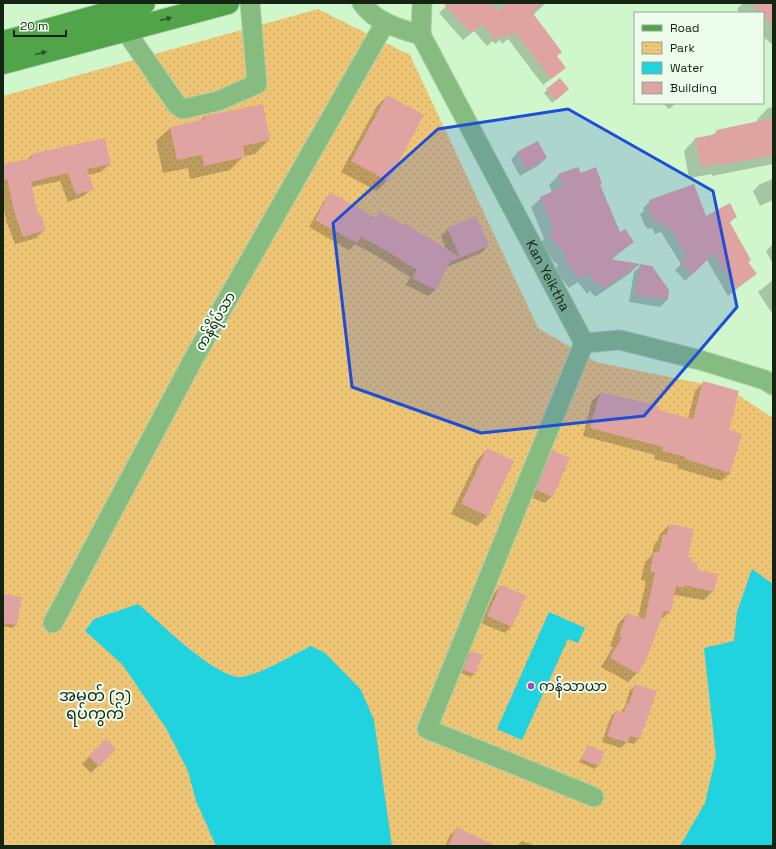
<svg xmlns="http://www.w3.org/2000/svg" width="776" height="849" font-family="'Space Grotesk','Noto Sans Myanmar',sans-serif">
  <defs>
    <pattern id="park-dots" width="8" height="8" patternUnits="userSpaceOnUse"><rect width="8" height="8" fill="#eec475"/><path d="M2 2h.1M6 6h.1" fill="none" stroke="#cba864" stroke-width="1.8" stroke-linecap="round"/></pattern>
  </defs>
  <rect width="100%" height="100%" fill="#d0f7cb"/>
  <polygon fill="url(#park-dots)" points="318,9 410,55 538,328 596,362 729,389 773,418 773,846 3,846 3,96"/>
  <g fill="#21d3de">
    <polygon points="752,569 773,584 773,846 680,846 705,803 716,756 704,648 734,641 737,612"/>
    <path d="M138,604C161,623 210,673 238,677C253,679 296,653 311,646L325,653L361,690L374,720L392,846H216L196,801L188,771L166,728L122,664L85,631L94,619Z"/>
    <polygon points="549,612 585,628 578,643 568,639 522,740 497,729"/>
  </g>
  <g fill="#0003">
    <polygon points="449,3 543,3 544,5 533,15 556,56 565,68 543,85 508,39 502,44 500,40 495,44 493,41 487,46 474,31 463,40 439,13"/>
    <polygon points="743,3 773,3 773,42 771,44 763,36 763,13 740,13 737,9"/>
    <polygon points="547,90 565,92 552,103 544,93"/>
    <polygon points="387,96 423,115 387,181 377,191 341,172 377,106"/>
    <polygon points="663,103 676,103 669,109"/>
    <polygon points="773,107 773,164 712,176 712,174 689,178 684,151 695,139 711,136 717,131 757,122 757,120 768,108"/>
    <polygon points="204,116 269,140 255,154 244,156 230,170 190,179 188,168 163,173 156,141 170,128 199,122"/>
    <polygon points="537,142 546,158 539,165 520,176 511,160 517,153"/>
    <polygon points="32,155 110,164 101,172 88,175 92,188 84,196 68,202 60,181 31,187 37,216 44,230 36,238 15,244 7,223 3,206 3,165 27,160"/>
    <polygon points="580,174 600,185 620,233 633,242 611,260 638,265 629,274 595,297 590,291 587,294 578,282 569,288 555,269 558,266 539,244 544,239 531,207 541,198 552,193 549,185 559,175"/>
    <polygon points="773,179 773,200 760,206 753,191 760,184"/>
    <polygon points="331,194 374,219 380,213 447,251 441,236 448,229 488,246 481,253 447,267 435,290 428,296 406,285 410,277 375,255 355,244 349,250 309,227 324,201"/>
    <polygon points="650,201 705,218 736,217 729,223 748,262 756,274 728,296 707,260 685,281 675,270 681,264 661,232 655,234 652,228 648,229 645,226 640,214 644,211 643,208"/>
    <polygon points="773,244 773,264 766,251"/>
    <polygon points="641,265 668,290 667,300 660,307 629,302 634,272"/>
    <polygon points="773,280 773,310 771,312 758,292"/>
    <polygon points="704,382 728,431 730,473 721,481 677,468 678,465 654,459 655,455 583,436 592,401 600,393 688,419 695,391"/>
    <polygon points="487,449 513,461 487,516 477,526 451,514 477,460"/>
    <polygon points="553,451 552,496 545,503 530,497 546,458"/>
    <polygon points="669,525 687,558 713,591 704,600 675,595 673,597 670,612 659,621 637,673 628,682 601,667 613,647 610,646 618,624 627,614 638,618 646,581 641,580 645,562 652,555 654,545 658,540 660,534"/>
    <polygon points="501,586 511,627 505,633 481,623 494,593"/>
    <polygon points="3,610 16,625 13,628 3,626"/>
    <polygon points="471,652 474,674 471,677 461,673 468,655"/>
    <polygon points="636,685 639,738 634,744 627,742 621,748 602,742 611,716 616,711 621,713 625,706 630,690"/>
    <polygon points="106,740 115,749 91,773 82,764"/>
    <polygon points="588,746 598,765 595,769 579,762"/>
    <polygon points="457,829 486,846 445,846 450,835"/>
    <polygon points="522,841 536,846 517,846"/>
  </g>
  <g fill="#dfa4a1">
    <polygon points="443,3 491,3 497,11 508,3 543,3 532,12 562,52 557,56 566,68 551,79 516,33 510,37 507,34 502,37 501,35 495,40 482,24 471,33"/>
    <polygon points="751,3 773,3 773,26 763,15 763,13 761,13"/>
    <polygon points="560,78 569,89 556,100 546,89"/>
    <polygon points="387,95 424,115 388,181 351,161"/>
    <polygon points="263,104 270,140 243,146 245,157 204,166 202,155 177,160 170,127 205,119 204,116"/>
    <polygon points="773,118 773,155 723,165 723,163 701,167 695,138 717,134 716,130"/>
    <polygon points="105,138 111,164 87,169 94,189 76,195 68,173 31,182 38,215 41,214 46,230 23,237 15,214 7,179 3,180 3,164 32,158 31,154"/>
    <polygon points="538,141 547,158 527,170 517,152"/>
    <polygon points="578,167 581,173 596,167 602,184 600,185 620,232 625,229 634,242 610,259 640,264 605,288 600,282 597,285 588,273 579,279 564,259 568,257 548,234 554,229 540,197 563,187 558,174"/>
    <polygon points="694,184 706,216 730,203 737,217 729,221 751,260 748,262 757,274 735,289 714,253 693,274 681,262 687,256 668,226 662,228 660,221 655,223 647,206 651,205 649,200"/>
    <polygon points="330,192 376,218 380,211 403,225 404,223 460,257 447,228 476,216 489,246 450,262 436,290 412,278 417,270 382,248 361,237 357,243 315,220"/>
    <polygon points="640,264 652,266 669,290 668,300 635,295"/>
    <polygon points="703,381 739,391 729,430 742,434 730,473 685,459 686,457 662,451 663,447 590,428 600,392 659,406 658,410 693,419"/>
    <polygon points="487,448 514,461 488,516 461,504"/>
    <polygon points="552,450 570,458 553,497 536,490"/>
    <polygon points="669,524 694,529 688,557 692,558 692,562 698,563 697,570 718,574 714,592 684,585 684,588 676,586 671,612 664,611 647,658 638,674 610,658 622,637 619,636 627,613 645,619 655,572 650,571 654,552 659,553 663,534 667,535"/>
    <polygon points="501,585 526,596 512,627 487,616"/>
    <polygon points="3,594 22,597 17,625 3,623"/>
    <polygon points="471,651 483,655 475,674 463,670"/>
    <polygon points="635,684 657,691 640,739 630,736 628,743 607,736 616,710 624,713 627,703 629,704"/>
    <polygon points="106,739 116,749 99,767 89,756"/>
    <polygon points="588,745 605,752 599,766 581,759"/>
    <polygon points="457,827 496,846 448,846"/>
  </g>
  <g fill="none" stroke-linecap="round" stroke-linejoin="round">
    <defs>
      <g id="street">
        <path d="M362,3C375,22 399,29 421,35"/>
        <polyline points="125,30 177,105 183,109 218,101 257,84 250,3"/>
        <path id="s1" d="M421,35L584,343L620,340L700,360L765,380L773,385"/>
        <polyline points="421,35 422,3"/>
        <polyline points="584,343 427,729 594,797"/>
        <polyline points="53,623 194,358 385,23"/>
      </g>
      <g id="secondary">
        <polyline points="3,42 144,3"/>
        <polyline points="3,63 228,3"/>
      </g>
    </defs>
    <use href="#street" stroke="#aed1aa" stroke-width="21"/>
    <use href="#secondary" stroke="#aed1aa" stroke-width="24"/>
    <use href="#street" stroke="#87bc81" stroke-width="19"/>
    <use href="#secondary" stroke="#51a449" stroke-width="22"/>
  </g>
  <defs><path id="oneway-solid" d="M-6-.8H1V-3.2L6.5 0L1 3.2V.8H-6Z"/></defs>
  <g fill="#2d5729">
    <use href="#oneway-solid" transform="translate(166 19) rotate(-15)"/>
    <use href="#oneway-solid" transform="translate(41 53) rotate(-15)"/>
  </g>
  <path fill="#1d4ed8" fill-opacity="0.2" stroke="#1d4ed8" stroke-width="3" stroke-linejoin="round" d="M568,109L713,191L737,307L644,416L481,433L352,387L333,223L438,129Z"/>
  <circle fill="#a448b2" stroke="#edfdeb" stroke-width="1.5" cx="531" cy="686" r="4"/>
  <g text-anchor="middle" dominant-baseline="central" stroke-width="4" stroke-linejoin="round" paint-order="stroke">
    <g font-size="14" fill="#152313" stroke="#edfdeb">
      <text stroke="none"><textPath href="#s1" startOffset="272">Kan Yeiktha</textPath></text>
      <text transform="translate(215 321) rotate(-60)">ကန်ရိပ်သာ</text>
    </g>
    <g font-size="14" fill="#152313" stroke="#edfdeb" text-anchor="start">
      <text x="539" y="686">ကန်သာယာ</text>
    </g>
    <g font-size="16" fill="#152313" stroke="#edfdeb">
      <text x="95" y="695">အမှတ် (၃)<tspan x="95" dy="18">ရပ်ကွက်</tspan></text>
    </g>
  </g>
  <rect width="776" height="849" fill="none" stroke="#152313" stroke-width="8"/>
  <rect x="634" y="12" width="130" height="92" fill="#edfdeb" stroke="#97a695"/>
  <rect x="642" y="25" width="20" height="6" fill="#51a449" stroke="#97a695"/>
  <text x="670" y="32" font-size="12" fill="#152313">Road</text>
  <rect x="642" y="42" width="20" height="12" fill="url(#park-dots)" stroke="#97a695"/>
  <text x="670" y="52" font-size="12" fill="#152313">Park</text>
  <rect x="642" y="62" width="20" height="12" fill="#21d3de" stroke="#97a695"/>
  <text x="670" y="72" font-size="12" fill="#152313">Water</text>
  <rect x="642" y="82" width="20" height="12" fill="#dfa4a1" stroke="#97a695"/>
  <text x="670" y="92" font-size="12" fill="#152313">Building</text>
  <path d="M14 30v6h52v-6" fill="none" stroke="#152313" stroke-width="2"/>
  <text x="20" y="30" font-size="12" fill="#152313" stroke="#edfdeb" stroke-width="3" paint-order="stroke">20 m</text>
</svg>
